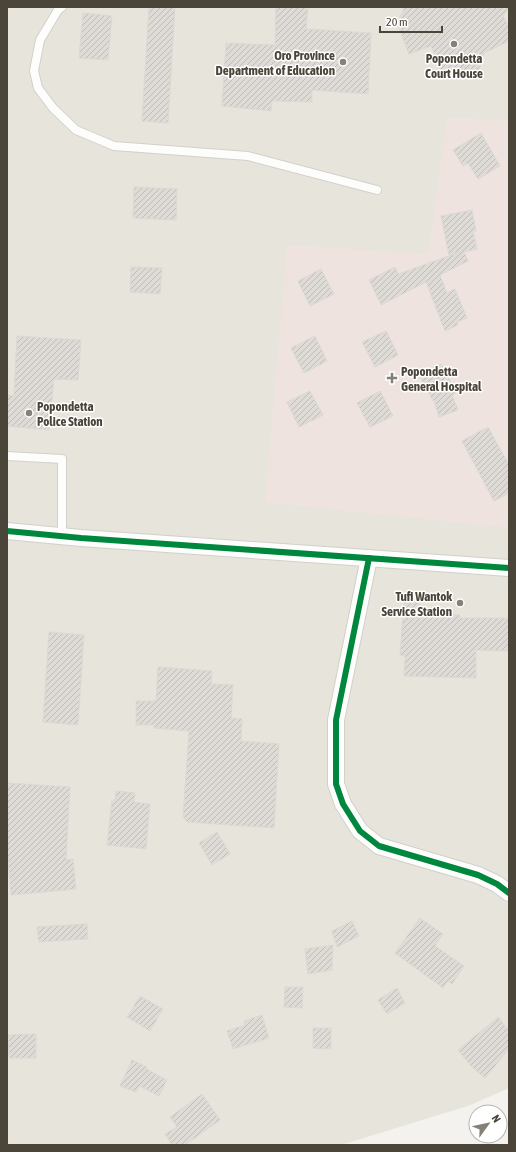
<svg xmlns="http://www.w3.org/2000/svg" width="516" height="1152" font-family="'Asap Condensed',sans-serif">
  <defs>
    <pattern id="building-hatch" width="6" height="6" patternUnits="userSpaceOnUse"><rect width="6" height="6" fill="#dedbd6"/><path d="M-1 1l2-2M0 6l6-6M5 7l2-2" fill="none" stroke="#c0bdb8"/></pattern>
  </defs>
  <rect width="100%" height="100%" fill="#f4f2ee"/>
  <polygon fill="#e7e4dc" points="7,7 509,7 509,1088 468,1106 341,1145 7,1145"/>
  <polygon fill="#eee3df" points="447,118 509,120 509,528 265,502 287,245 428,254"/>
  <g fill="url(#building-hatch)" stroke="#dcd9d4">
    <polygon points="149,7 175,7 168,123 142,121"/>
    <polygon points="276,7 308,7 306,29 371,33 368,94 312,90 312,102 272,101 271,111 222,106 226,43 275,45"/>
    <polygon points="405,7 509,7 503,16 509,27 509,41 484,53 476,80 440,69 431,46 409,54 397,23"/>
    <polygon points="83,13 112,16 108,60 79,58"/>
    <polygon points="481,133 500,166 478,179 468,163 463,166 453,150"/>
    <polygon points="134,187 177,189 176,220 133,218"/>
    <polygon points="472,210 476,231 473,231 477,249 464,252 468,261 440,275 447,293 455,289 467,318 457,322 458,325 445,331 426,282 381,305 369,280 395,267 398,274 460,252 449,255 441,216"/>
    <polygon points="131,267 162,268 160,294 130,292"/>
    <polygon points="321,269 334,294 310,306 298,281"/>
    <polygon points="386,331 398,355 375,367 362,342"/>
    <polygon points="17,336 81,340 78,380 54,379 49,430 7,426 7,395 14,396"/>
    <polygon points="315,336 327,361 304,373 291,348"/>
    <polygon points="441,364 456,393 452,395 458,410 439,417 434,400 433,401 419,375"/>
    <polygon points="310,391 323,415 299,427 287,402"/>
    <polygon points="380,391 393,416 370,427 357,403"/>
    <polygon points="488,427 509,465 509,493 494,501 462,441"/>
    <polygon points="404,602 420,603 419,614 460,615 460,618 509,618 509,651 476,650 476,678 404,676 405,656 400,655"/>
    <polygon points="49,632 84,635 78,725 43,722"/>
    <polygon points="158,667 212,671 211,684 233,685 231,718 242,719 241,741 279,744 274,828 187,822 183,816 189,731 154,728 154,725 136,725 136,701 156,701"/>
    <polygon points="7,783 70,787 66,860 73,859 76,889 11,895 7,848"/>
    <polygon points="116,791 135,793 134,802 150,804 146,849 107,845 112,800 115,800"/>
    <polygon points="217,832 230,854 212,865 199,843"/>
    <polygon points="420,918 443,934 435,946 464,966 452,984 448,981 443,988 395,953"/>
    <polygon points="352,921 359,936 337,947 332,931"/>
    <polygon points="87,924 88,939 39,942 37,927"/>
    <polygon points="333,945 332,970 308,974 305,949"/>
    <polygon points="285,987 303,987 302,1008 284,1007"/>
    <polygon points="397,988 405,1003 387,1014 378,1000"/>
    <polygon points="140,996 163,1009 150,1031 127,1017"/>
    <polygon points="262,1015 269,1038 233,1049 227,1031 245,1025 244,1021"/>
    <polygon points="498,1017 509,1031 509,1049 485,1078 472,1067 458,1050"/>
    <polygon points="313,1028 331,1028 331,1049 313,1048"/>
    <polygon points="36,1034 36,1058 9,1058 8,1035"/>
    <polygon points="132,1060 147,1067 146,1069 167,1080 159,1096 139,1086 136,1092 120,1086"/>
    <polygon points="202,1094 220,1120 185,1145 172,1145 165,1134 177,1127 170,1117"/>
  </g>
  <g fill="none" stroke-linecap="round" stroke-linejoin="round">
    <defs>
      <g id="lane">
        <polyline points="62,7 58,10 40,40 34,71 38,88 53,108 76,130 114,146 248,156 377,190"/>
        <polyline points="7,456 62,459 62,536"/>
      </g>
      <g id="street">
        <polyline points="7,531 81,538 509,568"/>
        <polyline points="369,558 336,720 336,784 343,804 360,831 379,846 478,875 497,884 509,893"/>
      </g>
    </defs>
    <use href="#lane" stroke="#d2d0cb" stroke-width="10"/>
    <use href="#street" stroke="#d2d0cb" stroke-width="18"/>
    <use href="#lane" stroke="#fdfdfc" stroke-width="8"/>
    <use href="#street" stroke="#fdfdfc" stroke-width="16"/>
    <defs>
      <g id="cycleway">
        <polyline points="7,531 81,538 509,568"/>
        <polyline points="369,558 336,720 336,784 343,804 360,831 379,846 478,875 497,884 509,893"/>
      </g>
    </defs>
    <use href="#cycleway" stroke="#fff" stroke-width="8"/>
    <use href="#cycleway" stroke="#00873e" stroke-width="6"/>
  </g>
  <g fill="#868178" stroke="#fff" stroke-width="1.5">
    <circle cx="454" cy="44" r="4"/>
    <circle cx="343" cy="62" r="4"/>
    <path d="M390 372h4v4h4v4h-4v4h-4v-4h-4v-4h4z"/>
    <circle cx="29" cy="413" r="4"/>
    <circle cx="460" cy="603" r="4"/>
  </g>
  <g text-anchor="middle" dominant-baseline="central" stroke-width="3" stroke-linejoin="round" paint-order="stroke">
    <g font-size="13" font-weight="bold" fill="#4b4439" stroke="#fff" text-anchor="end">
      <text x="335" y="55">Oro Province<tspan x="335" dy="15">Department of Education</tspan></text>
      <text x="454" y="58" text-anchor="middle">Popondetta<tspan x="454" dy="15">Court House</tspan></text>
      <text x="401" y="371" text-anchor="start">Popondetta<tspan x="401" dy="15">General Hospital</tspan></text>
      <text x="37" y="406" text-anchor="start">Popondetta<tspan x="37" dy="15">Police Station</tspan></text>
      <text x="452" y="596">Tufi Wantok<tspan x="452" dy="15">Service Station</tspan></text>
    </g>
  </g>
  <rect width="516" height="1152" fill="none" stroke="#4b4439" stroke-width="16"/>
  <g transform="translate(488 1124) rotate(57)"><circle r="19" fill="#ffffff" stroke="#b7b4b0"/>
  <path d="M0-3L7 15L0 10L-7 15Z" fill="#868178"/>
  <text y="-6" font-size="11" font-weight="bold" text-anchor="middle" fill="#4b4439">N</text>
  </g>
  <path d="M380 26v6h62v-6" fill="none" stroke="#4b4439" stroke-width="2"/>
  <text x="386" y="26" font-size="12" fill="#4b4439" stroke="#ffffff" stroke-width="3" paint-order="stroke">20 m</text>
</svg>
